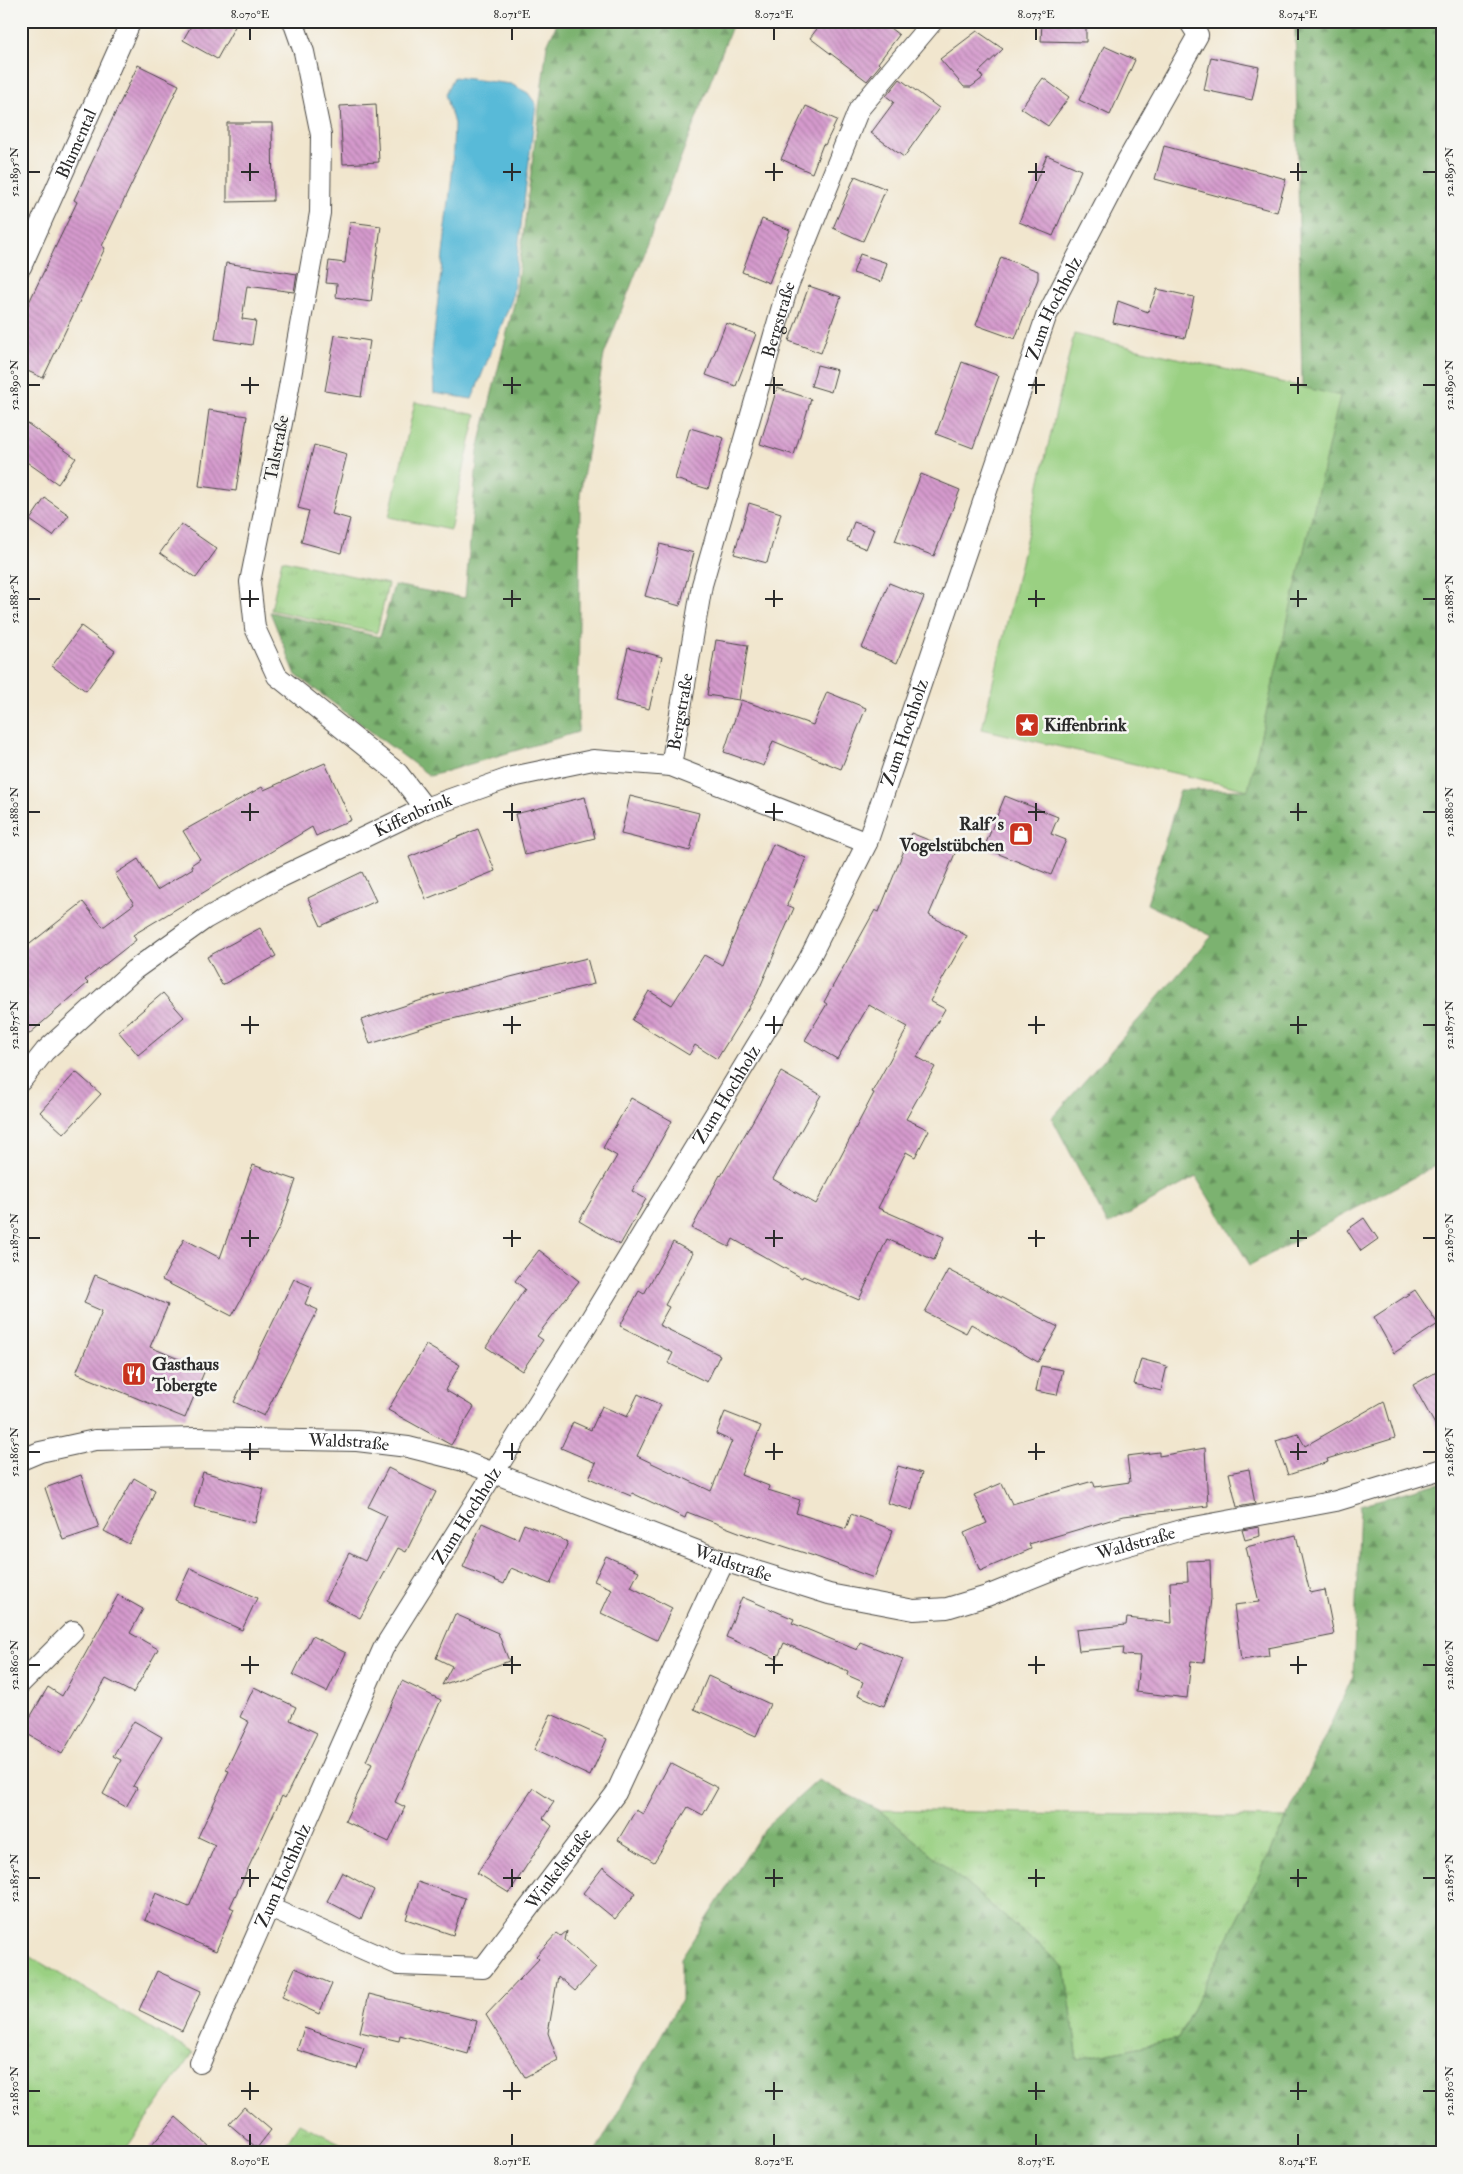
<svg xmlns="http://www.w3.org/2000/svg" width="1463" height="2174" font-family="'IM FELL Double Pica',serif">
  <defs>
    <pattern id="grass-tufts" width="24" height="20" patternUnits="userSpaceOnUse" patternTransform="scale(1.25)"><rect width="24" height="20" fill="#9ad082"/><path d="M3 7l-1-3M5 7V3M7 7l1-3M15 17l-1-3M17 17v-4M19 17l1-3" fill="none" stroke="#85b370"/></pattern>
    <pattern id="forest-firs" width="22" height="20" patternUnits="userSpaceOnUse" patternTransform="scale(1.25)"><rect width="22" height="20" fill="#7bb270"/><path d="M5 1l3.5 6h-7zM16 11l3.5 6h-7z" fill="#65915c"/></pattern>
    <pattern id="building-back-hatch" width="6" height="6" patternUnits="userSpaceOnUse" patternTransform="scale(1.25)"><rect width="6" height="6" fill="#d59acd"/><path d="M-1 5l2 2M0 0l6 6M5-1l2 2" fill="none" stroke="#ad7ea7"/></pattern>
  </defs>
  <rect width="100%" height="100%" fill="#f6f6f2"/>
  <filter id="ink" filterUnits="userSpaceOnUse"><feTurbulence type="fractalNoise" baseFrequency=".02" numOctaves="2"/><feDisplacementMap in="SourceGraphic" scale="10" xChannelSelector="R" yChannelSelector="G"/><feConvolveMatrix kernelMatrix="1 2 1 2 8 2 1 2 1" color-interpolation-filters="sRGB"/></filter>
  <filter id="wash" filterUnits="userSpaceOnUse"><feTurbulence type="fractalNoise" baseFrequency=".0096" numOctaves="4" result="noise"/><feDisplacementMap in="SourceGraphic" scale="20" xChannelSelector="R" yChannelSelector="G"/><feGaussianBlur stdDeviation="1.12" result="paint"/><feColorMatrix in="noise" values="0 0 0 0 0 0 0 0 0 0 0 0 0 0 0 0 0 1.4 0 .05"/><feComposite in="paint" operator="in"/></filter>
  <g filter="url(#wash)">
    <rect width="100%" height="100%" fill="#f1e6ce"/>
    <g fill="url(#grass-tufts)" stroke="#627e56">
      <polygon points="282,560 388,584 377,633 271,610"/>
      <polygon points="879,1810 1287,1818 1178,2039 1078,2059 1065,1968"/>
      <polygon points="21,1951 193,2053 123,2153 21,2153"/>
      <polygon points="299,2123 360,2153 280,2153"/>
    </g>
    <g fill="url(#forest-firs)" stroke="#536e4e">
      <polygon points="558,21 734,21 604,355 580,495 578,732 430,776 296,675 270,612 380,637 394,585 465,598 478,450 515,300 547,45"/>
      <polygon points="1295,21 1442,21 1442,1162 1250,1265 1196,1177 1108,1225 1052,1118 1212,936 1147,904 1180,790 1248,790 1340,396 1302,387"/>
      <polygon points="1442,1482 1442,2153 595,2153 681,2000 681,1958 765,1828 818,1780 879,1810 1065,1968 1078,2059 1178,2039 1287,1818 1353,1676 1360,1505"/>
    </g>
    <g fill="#9ad082" stroke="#627e56">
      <polygon points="1074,334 1340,396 1248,790 982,729"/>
      <polygon points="415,402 476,415 450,530 389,517"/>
    </g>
    <polygon fill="#59bad8" stroke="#427282" points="454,77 511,84 528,93 536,104 512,299 472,399 434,393 432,353 452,174 454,124 446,94"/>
    <g id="blocks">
      <g fill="url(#building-back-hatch)">
        <polygon points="194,21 238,21 217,59 183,40"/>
        <polygon points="823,21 881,21 899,35 878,63 880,65 867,81 810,38"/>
        <polygon points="1042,21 1086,21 1086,42 1041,41"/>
        <polygon points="977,31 1003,49 979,72 983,78 971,87 964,87 940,59"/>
        <polygon points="1104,46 1135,60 1110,115 1079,100"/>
        <polygon points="1211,57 1259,67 1252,100 1204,90"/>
        <polygon points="138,65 179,85 102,246 105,248 43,378 21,368 21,319 77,202 74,200"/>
        <polygon points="1043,78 1069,97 1048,126 1021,108"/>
        <polygon points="900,79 939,108 904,157 871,133 894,102 886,96"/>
        <polygon points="376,104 379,162 343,164 340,106"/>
        <polygon points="806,106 837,120 825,145 823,144 812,173 781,159"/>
        <polygon points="227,123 272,123 273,201 227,202"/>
        <polygon points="1164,146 1286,179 1277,212 1155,179"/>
        <polygon points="1047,155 1081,170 1053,236 1019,222"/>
        <polygon points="855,176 886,189 863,241 833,228"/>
        <polygon points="762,219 790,230 769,283 742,272"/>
        <polygon points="350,222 381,226 371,302 336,297 337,284 326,283 329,261 345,263"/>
        <polygon points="860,254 887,263 881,282 853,273"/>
        <polygon points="1001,257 1038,271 1038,279 1015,339 976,325"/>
        <polygon points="226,263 297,274 294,292 247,286 242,319 256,321 252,345 215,339"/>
        <polygon points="809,286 841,297 821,353 789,341"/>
        <polygon points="1157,289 1194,297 1185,338 1113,323 1118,301 1148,312"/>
        <polygon points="726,323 756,334 736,386 706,375"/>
        <polygon points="335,335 370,341 361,397 325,391"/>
        <polygon points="962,362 999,376 973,448 936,434"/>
        <polygon points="817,365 837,370 831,392 811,386"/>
        <polygon points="777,388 811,399 794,455 760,444"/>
        <polygon points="209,410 247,416 236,491 199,486"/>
        <polygon points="21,419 76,458 58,484 21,458"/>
        <polygon points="690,428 724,438 708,489 675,479"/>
        <polygon points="314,445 347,454 332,514 350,519 341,553 301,542 309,511 298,508"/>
        <polygon points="921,474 960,490 934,556 895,541"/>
        <polygon points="45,498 69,515 53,536 30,520"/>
        <polygon points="749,503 781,513 767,563 734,554"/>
        <polygon points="854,522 874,529 866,549 847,541"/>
        <polygon points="181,524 217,549 196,578 160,553"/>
        <polygon points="660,544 694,553 680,606 645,596"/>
        <polygon points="889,583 924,597 897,663 862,648"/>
        <polygon points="81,626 115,651 86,691 52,666"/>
        <polygon points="716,640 748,645 739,700 707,695"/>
        <polygon points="628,648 662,657 649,709 615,701"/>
        <polygon points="827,692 866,708 841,769 773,741 764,766 724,752 741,700 813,725"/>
        <polygon points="325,763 351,820 316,836 312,827 133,935 136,940 85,980 88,983 21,1041 21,951 83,902 103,927 134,904 115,874 138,859 157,890 193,868 191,865 200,859 183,831 262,787 264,790"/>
        <polygon points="630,796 699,813 690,851 621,834"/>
        <polygon points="1005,796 1058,817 1051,834 1066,840 1051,875 984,848"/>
        <polygon points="585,797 595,838 525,855 515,814"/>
        <polygon points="478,829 495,871 426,899 409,857"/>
        <polygon points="911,833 956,851 929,915 967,936 930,1001 945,1009 917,1057 935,1067 906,1119 929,1130 915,1157 906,1152 878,1208 944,1237 934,1260 887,1239 859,1300 803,1276 802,1278 733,1239 729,1247 692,1228 720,1175 721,1176 781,1072 821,1095 773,1179 816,1204 874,1093 872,1092 908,1027 869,1005 837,1059 805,1040 827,1004 824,1002 875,910 879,912"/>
        <polygon points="773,844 806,858 787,905 794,908 757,994 717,1059 695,1045 689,1055 632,1020 649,991 672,1005 704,955 722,965"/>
        <polygon points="362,872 376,901 321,926 308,898"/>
        <polygon points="260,928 276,956 222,985 207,957"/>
        <polygon points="587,958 594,984 440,1022 370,1044 361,1020 434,996"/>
        <polygon points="163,993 184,1017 138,1055 118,1031"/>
        <polygon points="76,1072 101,1094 64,1134 40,1112"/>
        <polygon points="631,1098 672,1121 632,1191 646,1199 620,1245 579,1221 617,1156 603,1148"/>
        <polygon points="253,1165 296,1180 280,1226 232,1316 162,1280 184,1239 220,1258"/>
        <polygon points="1364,1218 1378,1239 1361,1251 1347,1230"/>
        <polygon points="673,1242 693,1253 665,1305 669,1307 659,1325 720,1355 707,1382 668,1363 673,1353 620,1326 639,1291 644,1294"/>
        <polygon points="539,1250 579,1281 537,1336 543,1340 522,1371 486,1347 525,1289 515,1281"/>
        <polygon points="948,1270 1058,1327 1038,1362 971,1324 966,1333 925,1312"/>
        <polygon points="95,1275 168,1305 150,1347 205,1370 185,1418 76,1373 102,1311 84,1303"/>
        <polygon points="294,1279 312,1287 305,1304 318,1310 264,1416 234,1402"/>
        <polygon points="1415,1290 1438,1324 1394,1353 1374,1317"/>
        <polygon points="426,1345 460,1365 445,1390 474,1407 451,1445 388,1410"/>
        <polygon points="1141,1359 1167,1366 1161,1391 1134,1384"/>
        <polygon points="1041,1366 1063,1370 1057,1395 1036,1391"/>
        <polygon points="1442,1369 1442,1437 1413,1385"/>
        <polygon points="638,1394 661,1405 637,1456 711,1491 732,1441 716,1434 725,1412 761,1426 741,1475 769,1486 768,1490 800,1500 796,1513 846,1529 851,1514 893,1530 874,1578 814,1556 749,1535 749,1536 687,1512 685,1518 632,1493 631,1496 589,1478 596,1463 561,1448 573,1422 591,1430 602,1406 627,1417"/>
        <polygon points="1384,1401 1395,1438 1327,1459 1328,1462 1288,1475 1276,1441 1298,1434 1305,1446"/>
        <polygon points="1205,1448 1208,1506 1124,1516 1029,1544 1031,1549 980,1571 964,1533 987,1523 974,1495 1002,1483 1012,1504 1093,1481 1095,1487 1130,1482 1127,1456 1159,1452 1159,1456"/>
        <polygon points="898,1466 922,1473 912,1510 887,1503"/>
        <polygon points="388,1468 436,1492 406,1552 398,1548 360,1618 325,1600 349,1553 365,1561 387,1516 368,1507"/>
        <polygon points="1249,1469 1255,1504 1237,1507 1229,1473"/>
        <polygon points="203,1472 264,1489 255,1523 194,1507"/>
        <polygon points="81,1475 99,1528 63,1540 45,1488"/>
        <polygon points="134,1478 155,1490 147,1511 129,1544 104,1531"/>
        <polygon points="482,1523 518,1539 524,1524 568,1542 550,1584 511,1568 504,1584 463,1567"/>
        <polygon points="1259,1527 1260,1536 1245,1540 1242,1530"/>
        <polygon points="1296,1535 1310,1593 1325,1590 1334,1635 1268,1648 1269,1656 1241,1660 1234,1605 1259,1602 1246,1547"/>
        <polygon points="606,1556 639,1571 631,1587 672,1608 657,1640 601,1613 612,1589 594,1581"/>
        <polygon points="1210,1560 1211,1598 1204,1662 1191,1661 1187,1698 1136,1692 1140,1656 1123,1655 1124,1647 1079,1651 1076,1630 1126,1625 1127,1618 1172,1623 1170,1582 1188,1581 1187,1561"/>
        <polygon points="190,1568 257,1598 242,1630 175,1600"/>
        <polygon points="118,1595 143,1609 130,1633 158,1649 133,1693 106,1679 62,1754 22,1731 48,1687 62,1696"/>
        <polygon points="742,1597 794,1619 792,1623 857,1650 860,1642 903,1659 884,1706 858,1695 863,1682 847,1675 848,1671 784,1643 777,1659 726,1637"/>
        <polygon points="455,1614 498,1633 509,1661 442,1685 452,1666 436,1658"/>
        <polygon points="312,1636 346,1653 327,1692 293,1675"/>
        <polygon points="708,1676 770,1704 756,1736 694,1709"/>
        <polygon points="402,1681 441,1700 395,1802 405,1807 389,1842 345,1821 372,1764 366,1761"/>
        <polygon points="254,1687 296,1707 290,1720 317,1733 285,1798 282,1796 230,1907 234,1909 216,1951 145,1920 156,1893 189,1907 215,1845 198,1837 229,1771 226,1770 249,1722 240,1717"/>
        <polygon points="551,1714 607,1739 590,1776 534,1750"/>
        <polygon points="134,1721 162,1737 133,1786 137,1788 126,1807 103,1794 121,1760 113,1756"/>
        <polygon points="670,1763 718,1788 703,1815 688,1807 654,1862 618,1840 636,1810 643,1814"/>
        <polygon points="533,1788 554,1802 543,1818 552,1826 509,1893 477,1873"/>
        <polygon points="603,1867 636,1893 615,1919 583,1893"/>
        <polygon points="342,1872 374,1890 361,1919 327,1901"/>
        <polygon points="418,1882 465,1898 453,1935 406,1919"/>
        <polygon points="567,1931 565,1940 596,1968 575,1991 558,1976 548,2033 558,2060 525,2077 486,2015 539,1959 536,1956 557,1933 561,1936"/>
        <polygon points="295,1968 332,1984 319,2014 282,1997"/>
        <polygon points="157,1971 201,1991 182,2031 139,2010"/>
        <polygon points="369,1994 477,2021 468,2054 400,2035 399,2041 360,2032"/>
        <polygon points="304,2028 364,2048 357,2069 297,2050"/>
        <polygon points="244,2107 271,2130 257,2148 229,2124"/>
        <polygon points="176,2117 217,2153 145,2153"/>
      </g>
    </g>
  </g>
  <g filter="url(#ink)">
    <use href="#blocks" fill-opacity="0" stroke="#494743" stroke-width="1"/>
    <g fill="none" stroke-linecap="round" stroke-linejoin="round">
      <defs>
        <g id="street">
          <polyline points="293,21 304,52 321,135 320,213 288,393 250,582 255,628 277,676 398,773 425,808"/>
          <path id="s1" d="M21,267L131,21"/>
          <path id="s2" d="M671,766L702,585L788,286L859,109L933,21"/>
          <path id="s3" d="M21,1081L45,1051L134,970L205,919L275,880L425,808L512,777L593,760L671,766L867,843"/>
          <path id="s4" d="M21,1460L40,1452L95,1440L196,1438L357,1441L408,1447L460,1460L724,1561L829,1594L914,1610L947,1608L987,1596L1079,1559L1189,1528L1336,1501L1442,1469"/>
          <polyline points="21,1683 73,1631"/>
          <path id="s5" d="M270,1908L399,1965L483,1968L616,1793L724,1561"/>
          <path id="s6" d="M200,2063L383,1649L590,1320L809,959L867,843L1046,317L1127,161L1198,35L1189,21"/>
        </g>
      </defs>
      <use href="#street" stroke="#494743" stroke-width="22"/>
      <use href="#street" stroke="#fff" stroke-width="20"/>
    </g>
  </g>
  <path fill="none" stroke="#2b2b2b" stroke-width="2" d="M250,28V40M512,28V40M774,28V40M1036,28V40M1298,28V40M250,163V181M512,163V181M774,163V181M1036,163V181M1298,163V181M28,172H40M241,172H259M503,172H521M765,172H783M1028,172H1045M1290,172H1307M1423,172H1436M250,377V394M512,377V394M774,377V394M1036,377V394M1298,377V394M28,385H40M241,385H259M503,385H521M765,385H783M1028,385H1045M1290,385H1307M1423,385H1436M250,590V607M512,590V607M774,590V607M1036,590V607M1298,590V607M28,599H40M241,599H259M503,599H521M765,599H783M1028,599H1045M1290,599H1307M1423,599H1436M250,803V821M512,803V821M774,803V821M1036,803V821M1298,803V821M28,812H40M241,812H259M503,812H521M765,812H783M1028,812H1045M1290,812H1307M1423,812H1436M250,1016V1034M512,1016V1034M774,1016V1034M1036,1016V1034M1298,1016V1034M28,1025H40M241,1025H259M503,1025H521M765,1025H783M1028,1025H1045M1290,1025H1307M1423,1025H1436M250,1230V1247M512,1230V1247M774,1230V1247M1036,1230V1247M1298,1230V1247M28,1238H40M241,1238H259M503,1238H521M765,1238H783M1028,1238H1045M1290,1238H1307M1423,1238H1436M250,1443V1460M512,1443V1460M774,1443V1460M1036,1443V1460M1298,1443V1460M28,1452H40M241,1452H259M503,1452H521M765,1452H783M1028,1452H1045M1290,1452H1307M1423,1452H1436M250,1656V1674M512,1656V1674M774,1656V1674M1036,1656V1674M1298,1656V1674M28,1665H40M241,1665H259M503,1665H521M765,1665H783M1028,1665H1045M1290,1665H1307M1423,1665H1436M250,1869V1887M512,1869V1887M774,1869V1887M1036,1869V1887M1298,1869V1887M28,1878H40M241,1878H259M503,1878H521M765,1878H783M1028,1878H1045M1290,1878H1307M1423,1878H1436M250,2082V2100M512,2082V2100M774,2082V2100M1036,2082V2100M1298,2082V2100M28,2091H40M241,2091H259M503,2091H521M765,2091H783M1028,2091H1045M1290,2091H1307M1423,2091H1436M250,2134V2146M512,2134V2146M774,2134V2146M1036,2134V2146M1298,2134V2146"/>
  <defs>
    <symbol id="sight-square" viewBox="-11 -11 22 22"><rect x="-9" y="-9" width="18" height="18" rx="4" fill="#c8321e" stroke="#f6f6f2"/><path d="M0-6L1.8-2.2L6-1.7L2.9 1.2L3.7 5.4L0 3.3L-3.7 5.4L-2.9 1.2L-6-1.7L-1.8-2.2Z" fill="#fff"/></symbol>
    <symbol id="shop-square" viewBox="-11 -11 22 22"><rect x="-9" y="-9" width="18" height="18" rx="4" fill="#c8321e" stroke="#f6f6f2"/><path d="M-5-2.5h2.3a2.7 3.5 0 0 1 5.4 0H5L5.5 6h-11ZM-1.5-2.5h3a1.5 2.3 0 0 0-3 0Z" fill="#fff"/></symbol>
    <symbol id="restaurant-square" viewBox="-11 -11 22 22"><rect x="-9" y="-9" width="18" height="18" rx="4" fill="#c8321e" stroke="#f6f6f2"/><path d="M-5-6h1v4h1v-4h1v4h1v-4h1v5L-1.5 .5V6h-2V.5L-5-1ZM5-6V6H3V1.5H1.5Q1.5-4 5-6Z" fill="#fff"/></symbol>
  </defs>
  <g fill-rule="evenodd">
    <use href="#sight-square" x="1013" y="711" width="28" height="28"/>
    <use href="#shop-square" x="1007" y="820" width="28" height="28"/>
    <use href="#restaurant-square" x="120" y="1360" width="28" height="28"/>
  </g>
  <g text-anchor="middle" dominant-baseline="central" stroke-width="5" stroke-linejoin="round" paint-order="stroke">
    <g font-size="18" fill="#2b2b2b" stroke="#f6f6f2">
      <text stroke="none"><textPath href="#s1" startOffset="135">Blumental</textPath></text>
      <text stroke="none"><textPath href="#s6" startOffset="1960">Zum Hochholz</textPath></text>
      <text stroke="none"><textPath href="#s2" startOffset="460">Bergstraße</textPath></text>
      <text transform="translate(277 448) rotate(-79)">Talstraße</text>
      <text stroke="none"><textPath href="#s2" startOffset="55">Bergstraße</textPath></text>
      <text stroke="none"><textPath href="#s6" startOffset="1510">Zum Hochholz</textPath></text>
      <text stroke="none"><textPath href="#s3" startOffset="479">Kiffenbrink</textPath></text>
      <text stroke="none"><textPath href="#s6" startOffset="1105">Zum Hochholz</textPath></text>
      <text stroke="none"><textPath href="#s4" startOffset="331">Waldstraße</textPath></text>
      <text stroke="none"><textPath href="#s6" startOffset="610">Zum Hochholz</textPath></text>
      <text stroke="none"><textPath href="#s4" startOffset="1156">Waldstraße</textPath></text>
      <text stroke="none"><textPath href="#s4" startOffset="736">Waldstraße</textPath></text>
      <text stroke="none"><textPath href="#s5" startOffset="350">Winkelstraße</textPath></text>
      <text stroke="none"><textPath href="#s6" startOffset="205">Zum Hochholz</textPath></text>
    </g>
    <g font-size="18" font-weight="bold" fill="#2b2b2b" stroke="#f6f6f2" text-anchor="start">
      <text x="1044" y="725">Kiffenbrink</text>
      <text x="1004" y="824" text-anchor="end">Ralf´s<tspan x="1004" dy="21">Vogelstübchen</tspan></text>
      <text x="152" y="1364">Gasthaus<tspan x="152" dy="21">Tobergte</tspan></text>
    </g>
  </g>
  <rect width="1463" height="2174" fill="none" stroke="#f6f6f2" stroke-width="55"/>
  <rect x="28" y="28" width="1408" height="2118" fill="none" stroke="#2b2b2b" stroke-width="2"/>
  <g font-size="12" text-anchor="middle" fill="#2b2b2b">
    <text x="250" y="18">8.070°E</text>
    <text x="512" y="18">8.071°E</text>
    <text x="774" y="18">8.072°E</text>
    <text x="1036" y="18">8.073°E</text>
    <text x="1298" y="18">8.074°E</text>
    <text transform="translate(14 172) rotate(-90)" y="4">52.1895°N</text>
    <text transform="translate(1449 172) rotate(-90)" y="4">52.1895°N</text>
    <text transform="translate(14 385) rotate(-90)" y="4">52.1890°N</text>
    <text transform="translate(1449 385) rotate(-90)" y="4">52.1890°N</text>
    <text transform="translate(14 599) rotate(-90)" y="4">52.1885°N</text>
    <text transform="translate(1449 599) rotate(-90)" y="4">52.1885°N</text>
    <text transform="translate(14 812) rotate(-90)" y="4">52.1880°N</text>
    <text transform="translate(1449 812) rotate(-90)" y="4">52.1880°N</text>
    <text transform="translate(14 1025) rotate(-90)" y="4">52.1875°N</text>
    <text transform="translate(1449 1025) rotate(-90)" y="4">52.1875°N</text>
    <text transform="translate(14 1238) rotate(-90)" y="4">52.1870°N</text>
    <text transform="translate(1449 1238) rotate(-90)" y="4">52.1870°N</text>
    <text transform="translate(14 1452) rotate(-90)" y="4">52.1865°N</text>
    <text transform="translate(1449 1452) rotate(-90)" y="4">52.1865°N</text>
    <text transform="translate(14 1665) rotate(-90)" y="4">52.1860°N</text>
    <text transform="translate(1449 1665) rotate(-90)" y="4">52.1860°N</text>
    <text transform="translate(14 1878) rotate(-90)" y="4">52.1855°N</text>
    <text transform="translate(1449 1878) rotate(-90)" y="4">52.1855°N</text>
    <text transform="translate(14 2091) rotate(-90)" y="4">52.1850°N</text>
    <text transform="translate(1449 2091) rotate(-90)" y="4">52.1850°N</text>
    <text x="250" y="2165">8.070°E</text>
    <text x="512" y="2165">8.071°E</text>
    <text x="774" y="2165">8.072°E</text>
    <text x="1036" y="2165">8.073°E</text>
    <text x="1298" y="2165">8.074°E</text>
  </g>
</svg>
